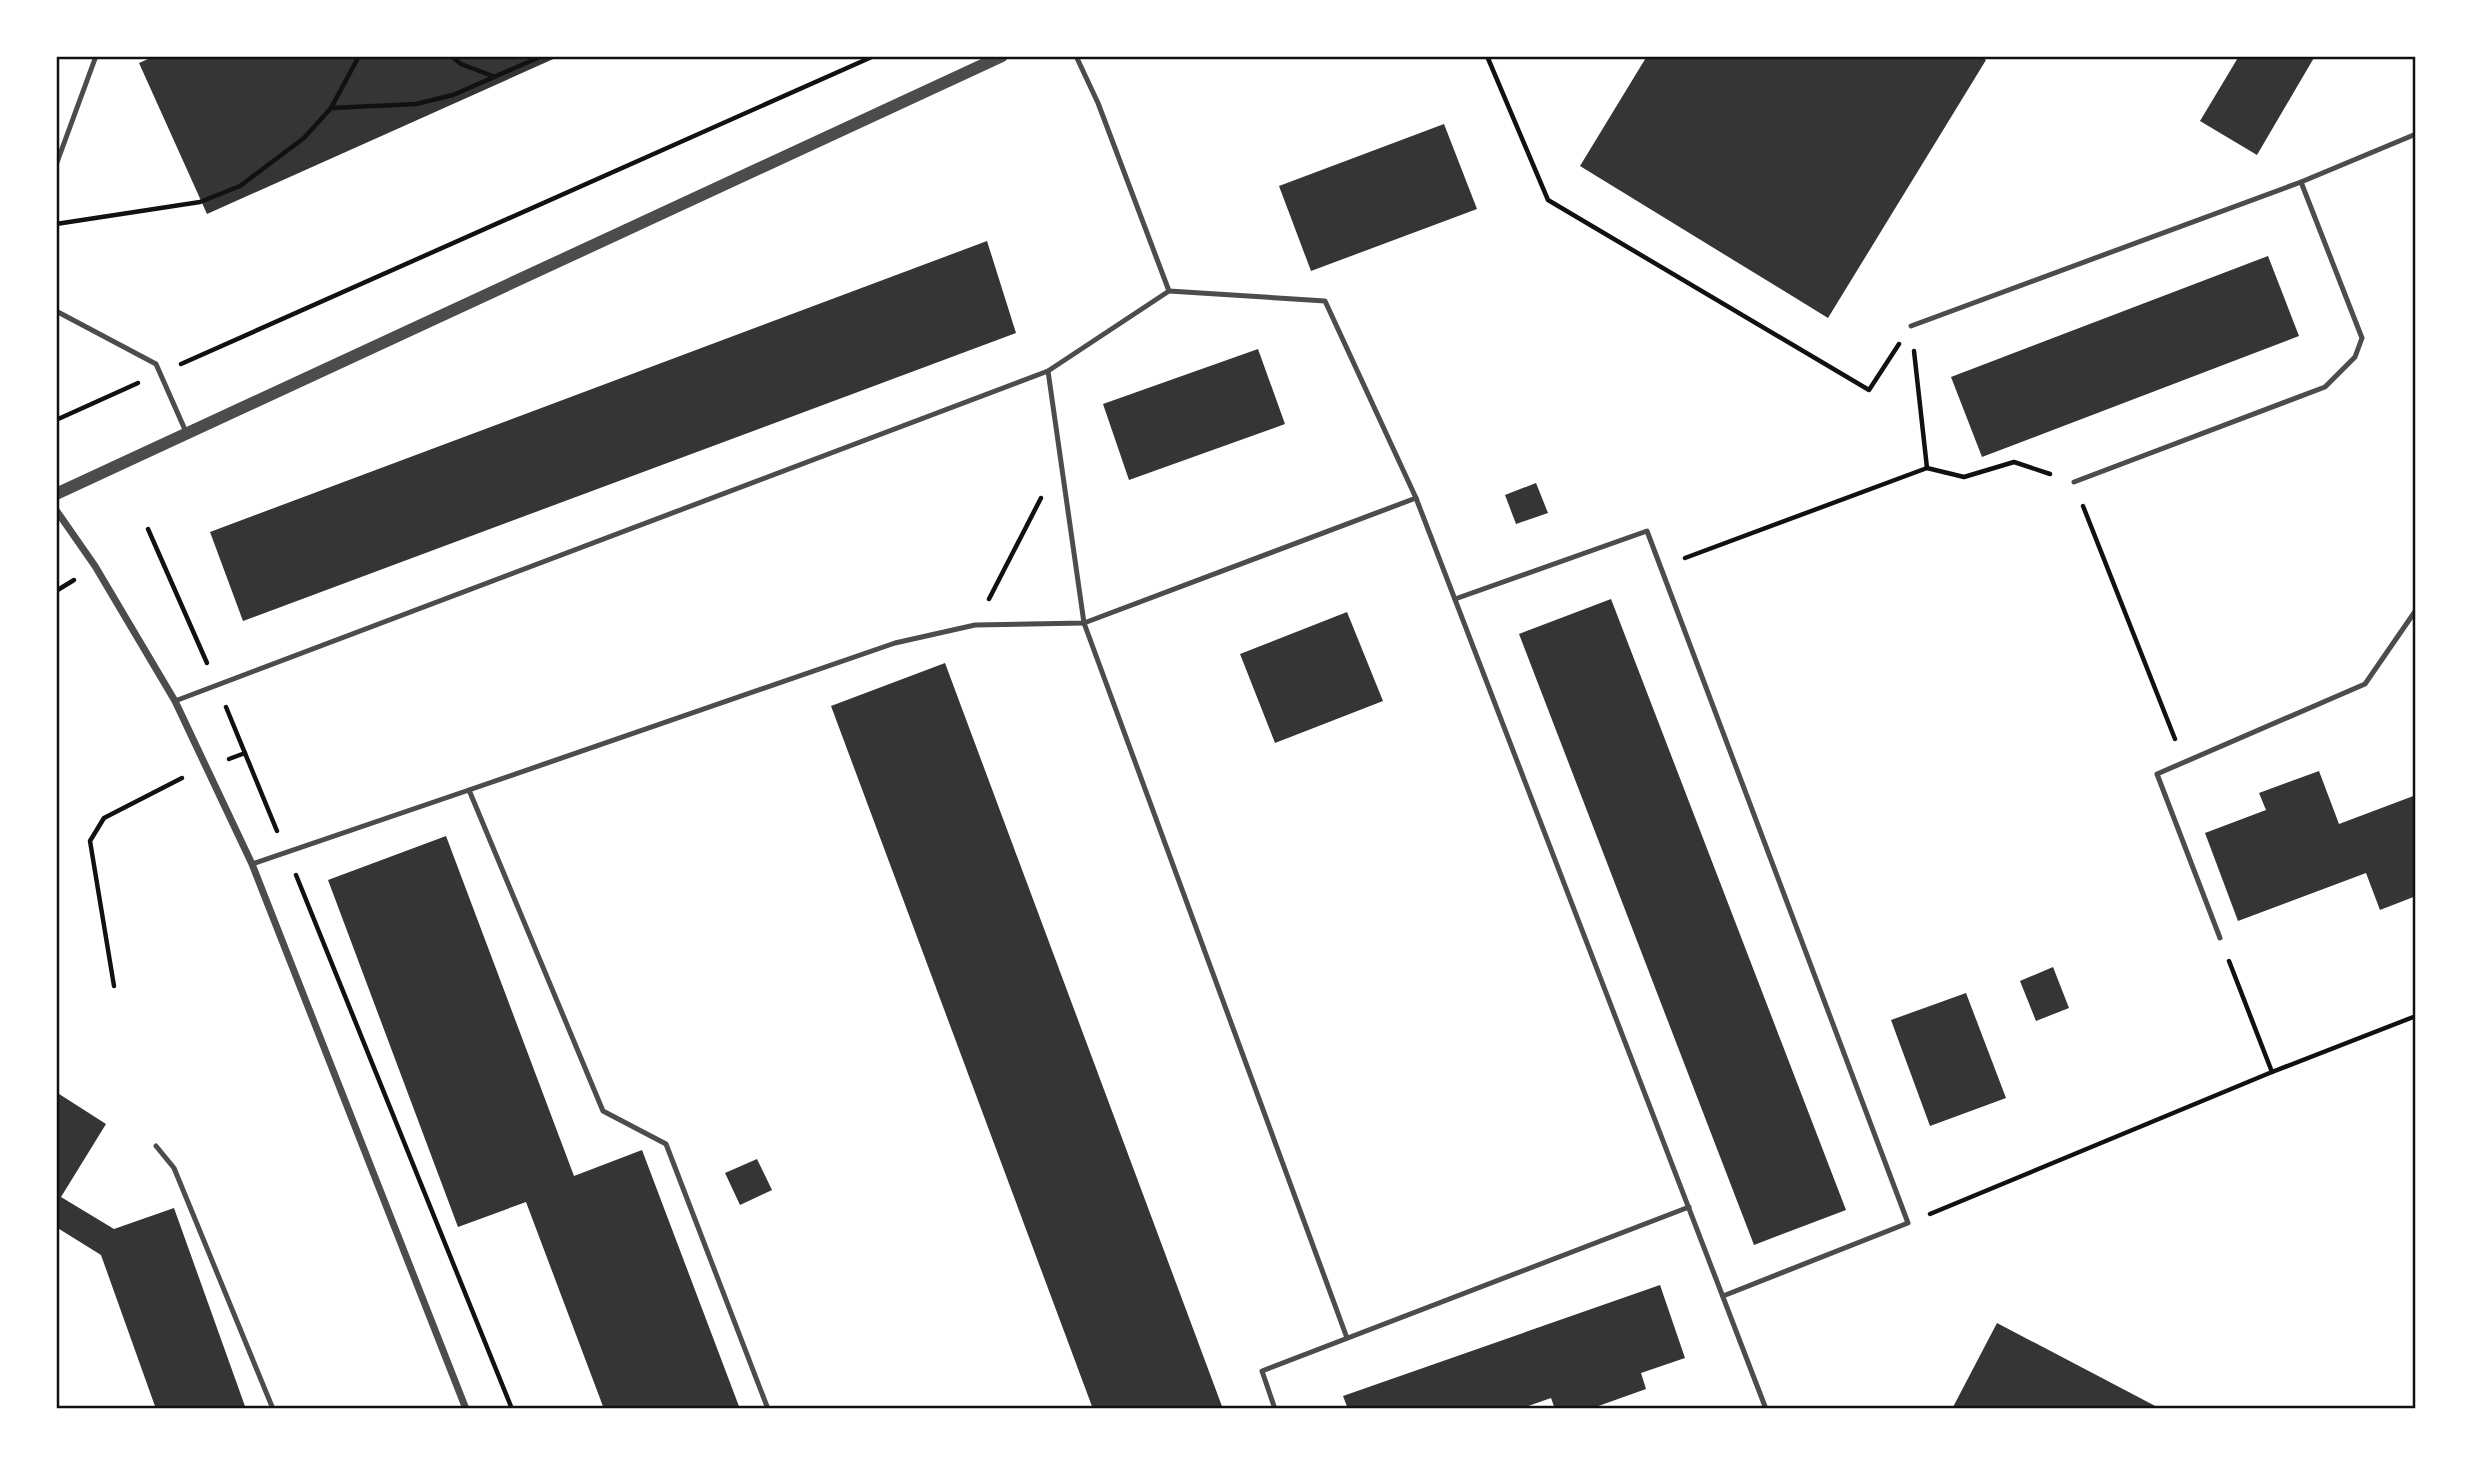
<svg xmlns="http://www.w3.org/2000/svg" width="2472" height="1465" font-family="'Exo 2',sans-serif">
  <rect width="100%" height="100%" fill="#fff"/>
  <g fill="#353535">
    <polygon points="155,56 560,56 207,214 139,63"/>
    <polygon points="1647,56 1980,56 1986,60 1828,318 1580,166"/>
    <polygon points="2239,56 2315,56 2257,155 2200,121"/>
    <polygon points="1444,124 1477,209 1311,271 1279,186"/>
    <polygon points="987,241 1016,333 243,621 210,532"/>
    <polygon points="2268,256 2299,336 1982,457 1951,377"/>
    <polygon points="1258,349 1285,424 1129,480 1103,404"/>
    <polygon points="1536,483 1548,513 1516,524 1505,495"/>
    <polygon points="1611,599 1846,1210 1754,1245 1519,634"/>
    <polygon points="1347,612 1383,701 1275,743 1240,654"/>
    <polygon points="945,663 1223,1409 1093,1409 831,706"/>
    <polygon points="2319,771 2339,824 2416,795 2416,896 2380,910 2366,873 2238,921 2205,833 2266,810 2259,793"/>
    <polygon points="446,836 574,1176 642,1150 740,1409 604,1409 526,1202 458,1227 328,880"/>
    <polygon points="2053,967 2069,1008 2036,1021 2020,981"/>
    <polygon points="1966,993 2006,1098 1930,1126 1891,1020"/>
    <polygon points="56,1092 106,1124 61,1197 114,1229 174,1208 246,1409 156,1409 101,1255 56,1227"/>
    <polygon points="757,1159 772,1190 740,1205 725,1173"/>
    <polygon points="1660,1285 1685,1358 1641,1373 1646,1389 1590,1409 1555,1409 1551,1398 1520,1409 1348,1409 1343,1396"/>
    <polygon points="1997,1323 2161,1409 1952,1409"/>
  </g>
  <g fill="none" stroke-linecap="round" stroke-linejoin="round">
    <g stroke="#111" stroke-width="4.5">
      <polyline points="451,56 461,64 495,77"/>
      <polyline points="1487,56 1548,200 1869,390 1899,344"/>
      <polyline points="331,108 359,56"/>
      <polyline points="56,224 200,202 240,186 304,138 331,108 416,104 453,95 542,56"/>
      <polyline points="1914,351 1927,468"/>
      <polyline points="181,364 874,56"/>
      <polyline points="56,420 138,383"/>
      <polyline points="2083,506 2175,739"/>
      <polyline points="148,529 207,663"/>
      <polyline points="1685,558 1927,468 1964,477 2014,462 2050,474"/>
      <polyline points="56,591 74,580"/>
      <polyline points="989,599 1041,498"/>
      <polyline points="226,707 277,831"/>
      <polyline points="229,759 245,753"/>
      <polyline points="296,875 512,1409"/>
      <polyline points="2229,961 2272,1072"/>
      <polyline points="114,986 90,841 104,818 182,778"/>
      <polyline points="1930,1214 2272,1072 2416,1016"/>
    </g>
    <g stroke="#4c4c4c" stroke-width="5">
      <polyline points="1076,56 1098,103 1169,291 1325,301 1416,498 1766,1409"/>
      <polyline points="56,165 96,56"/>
      <polyline points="56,311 156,364 186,432"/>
      <polyline points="1911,326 2301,182 2416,134"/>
      <polyline points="2074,482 2325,387 2355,357 2362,338 2301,182"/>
      <polyline points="1455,599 1647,531 1908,1223 1723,1296"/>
      <polyline points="175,701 1048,371 1169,291"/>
      <polyline points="469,790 895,643 975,625 1084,623 1048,371"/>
      <polyline points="252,864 469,790 603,1111 666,1144 768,1409"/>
      <polyline points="2220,938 2157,774 2365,684 2416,610"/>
      <polyline points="156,1146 174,1168 273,1409"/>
      <polyline points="1347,1338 1084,623 1416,498"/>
      <polyline points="1275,1409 1262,1371 1689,1207"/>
    </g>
    <polyline stroke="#4c4c4c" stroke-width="7" points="56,510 95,566 175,701 252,864 466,1409"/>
    <polyline stroke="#4c4c4c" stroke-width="12" points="56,494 1002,56"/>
  </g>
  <rect width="2472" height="1465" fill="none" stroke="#ffffff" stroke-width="116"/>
  <rect x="58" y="58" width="2356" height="1349" fill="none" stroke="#111" stroke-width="2.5"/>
</svg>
